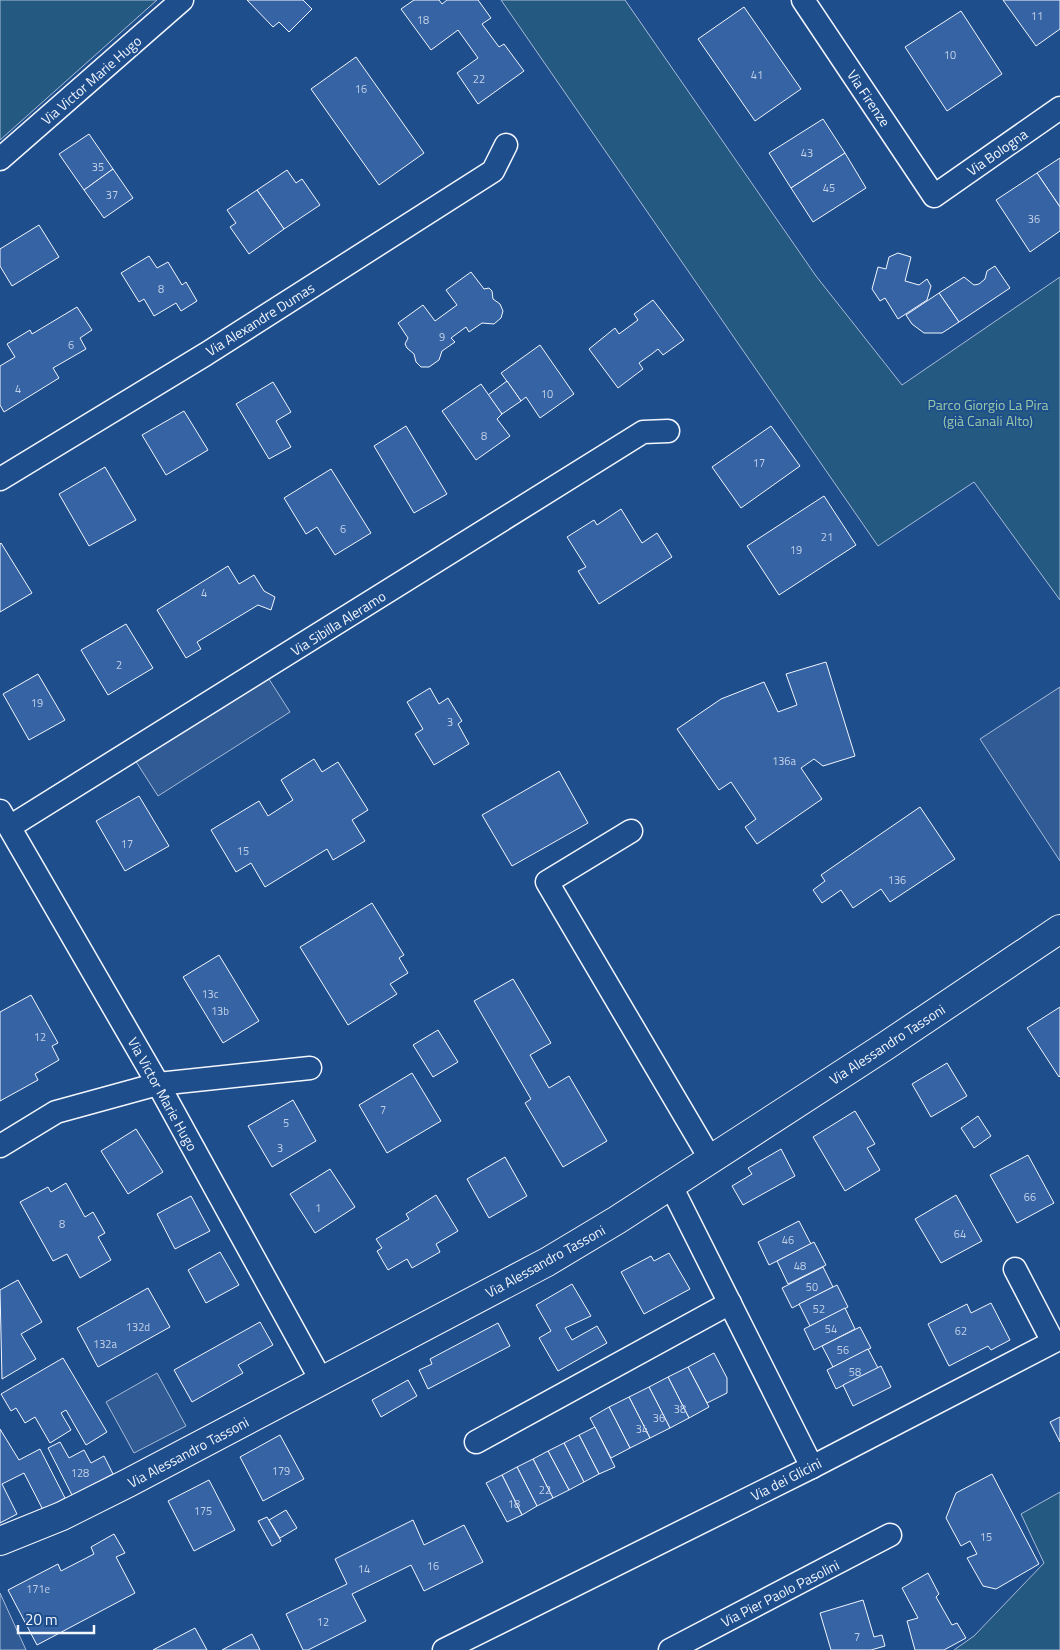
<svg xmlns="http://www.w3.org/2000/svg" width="1060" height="1650" font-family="'Titillium Web',sans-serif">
  <rect width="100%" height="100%" fill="#1f4e8c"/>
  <g fill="#245a82" stroke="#a8bbd7">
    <polygon points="0,0 157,0 0,140"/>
    <polygon points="501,0 625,0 816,276 902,385 1060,277 1060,600 974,482 878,546"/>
    <polygon points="1060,1492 1060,1650 954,1650 974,1636 1044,1563 1021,1514"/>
  </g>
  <g fill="#305b95" stroke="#a8bbd7">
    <polygon points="267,676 290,712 158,796 135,760"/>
    <polygon points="1060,687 1060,861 980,739"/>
    <polygon points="157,1373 186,1426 134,1453 106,1402"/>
    <polygon points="0,1593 26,1650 0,1650"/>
  </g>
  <g fill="#3563a3" stroke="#f2f6ff">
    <polygon points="247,0 303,0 312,9 289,32 279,22 273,27"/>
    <polygon points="414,0 439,0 442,4 447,0 478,0 491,18 482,24 499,47 504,44 524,71 478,104 457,73 478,58 458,30 431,50 401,9"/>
    <polygon points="1003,0 1060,0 1060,29 1036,46"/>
    <polygon points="744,7 801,89 755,121 698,39"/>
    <polygon points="961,11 1002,74 947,111 905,47"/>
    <polygon points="356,57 424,153 379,185 311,89"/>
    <polygon points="823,119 845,153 791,188 769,153"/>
    <polygon points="89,134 113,169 84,190 59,154"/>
    <polygon points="845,153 866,188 813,222 791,188"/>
    <polygon points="1060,158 1060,207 1037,173"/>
    <polygon points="113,169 133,198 104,218 84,190"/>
    <polygon points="287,170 296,183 302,179 320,205 284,229 257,190"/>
    <polygon points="1037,173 1060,207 1060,231 1030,252 996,200"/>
    <polygon points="257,190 284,229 249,254 230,227 236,223 227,210"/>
    <polygon points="39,225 59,257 12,286 0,266 0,249"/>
    <polygon points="898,253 911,257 905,281 919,285 927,279 931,286 927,300 898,319 885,298 880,301 872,289 878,267 886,269 889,257"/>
    <polygon points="149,256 157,268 168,262 182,285 186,282 197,301 181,311 176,303 154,316 144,299 139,302 121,273"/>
    <polygon points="995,266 1010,288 959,322 939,293 964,277 974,285 979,284 985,279 987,271"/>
    <polygon points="471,272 484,289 489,288 492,291 493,299 500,304 503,311 501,318 494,324 482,323 469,332 466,327 451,338 455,342 442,351 439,360 429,367 421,367 416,362 414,354 407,348 405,344 408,338 398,323 423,305 435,321 457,305 446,290"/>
    <polygon points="939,293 959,322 942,333 924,333 912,324 906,315"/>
    <polygon points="653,300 684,340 663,355 658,349 653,353 639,363 643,369 618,388 589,349 615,328 619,334 638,320 634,314"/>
    <polygon points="77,307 92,330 80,338 86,349 53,368 59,378 4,412 0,405 0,366 15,357 7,344 30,330 32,334"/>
    <polygon points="540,345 574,394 540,418 526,397 521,401 501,373"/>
    <polygon points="507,381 521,401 502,414 488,395"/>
    <polygon points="273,382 291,412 276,421 291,447 269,459 236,404"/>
    <polygon points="481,384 502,414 497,419 510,436 476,460 442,411"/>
    <polygon points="184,411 208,450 166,475 142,435"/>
    <polygon points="406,426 447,494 414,513 374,446"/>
    <polygon points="771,426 800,466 741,508 712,467"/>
    <polygon points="105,467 136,520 89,546 59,494"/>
    <polygon points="331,469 371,533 335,555 317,527 306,534 284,498"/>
    <polygon points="824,496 856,545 779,595 747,546"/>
    <polygon points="621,509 642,543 657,533 672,557 599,604 578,571 586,567 567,537 594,520 597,525"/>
    <polygon points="1,543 32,593 0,612 0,544"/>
    <polygon points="228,566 239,584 254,575 264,591 275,597 271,610 258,605 197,642 201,649 186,658 157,610"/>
    <polygon points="126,624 153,668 108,695 81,650"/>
    <polygon points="826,662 855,756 823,766 814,759 801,768 822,799 757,844 745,827 756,819 731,782 719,790 677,729 721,699 764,682 778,712 797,705 786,674"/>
    <polygon points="38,674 65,720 29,740 3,694"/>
    <polygon points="430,688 439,704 448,698 462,721 458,724 469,744 434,765 415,734 423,729 407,702"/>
    <polygon points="314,759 322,772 338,762 368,810 352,820 365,841 333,860 327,849 265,887 251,863 236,872 211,830 259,801 268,816 293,800 281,780"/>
    <polygon points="559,771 588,823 512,866 482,815"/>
    <polygon points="139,796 169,846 125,871 96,821"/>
    <polygon points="920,807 955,859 890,902 881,889 853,908 841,890 822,903 813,890 825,881 821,875"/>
    <polygon points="372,903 404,955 399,958 408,973 390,984 397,994 348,1025 300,947"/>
    <polygon points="219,955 259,1021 223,1043 183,977"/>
    <polygon points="513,979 551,1043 530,1055 549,1088 569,1076 607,1141 563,1167 525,1103 531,1099 474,1001"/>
    <polygon points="31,995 58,1043 52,1046 59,1060 35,1074 38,1080 0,1101 0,1012"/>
    <polygon points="1060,1007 1060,1076 1059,1077 1027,1028"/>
    <polygon points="438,1030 458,1062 433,1077 413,1045"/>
    <polygon points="947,1063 967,1096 931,1117 912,1084"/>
    <polygon points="412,1073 441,1121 387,1153 359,1105"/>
    <polygon points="293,1100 316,1141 272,1167 248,1126"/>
    <polygon points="855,1111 875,1144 867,1148 880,1170 845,1191 813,1137"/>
    <polygon points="978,1116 991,1136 974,1148 961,1128"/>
    <polygon points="136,1129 163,1172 128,1194 101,1151"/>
    <polygon points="781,1149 795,1176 743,1205 732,1186 752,1174 748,1168"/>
    <polygon points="1028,1155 1054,1203 1017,1223 990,1175"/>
    <polygon points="505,1157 527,1196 489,1218 467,1179"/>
    <polygon points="330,1169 355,1207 315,1233 290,1194"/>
    <polygon points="66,1183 85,1217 93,1212 105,1233 98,1237 111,1260 80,1278 67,1254 53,1261 20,1202 48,1187 51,1192"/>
    <polygon points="436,1195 458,1231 436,1244 440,1252 412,1268 407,1259 388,1270 377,1251 382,1248 376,1239 409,1219 406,1214"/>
    <polygon points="956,1195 982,1241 941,1263 915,1219"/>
    <polygon points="191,1196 210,1231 175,1249 157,1214"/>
    <polygon points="799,1221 811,1244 769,1265 758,1242"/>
    <polygon points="814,1242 826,1265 788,1284 777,1261"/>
    <polygon points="220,1252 239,1285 206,1303 188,1270"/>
    <polygon points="669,1253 690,1289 644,1314 621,1272 651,1256 654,1261"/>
    <polygon points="823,1267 833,1287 792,1308 782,1288"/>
    <polygon points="18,1280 42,1322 21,1334 36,1359 2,1379 0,1290"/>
    <polygon points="572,1284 591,1316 565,1328 572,1340 597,1326 607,1343 558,1371 539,1338 551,1331 536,1305"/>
    <polygon points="837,1285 848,1307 810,1326 799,1304"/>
    <polygon points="148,1288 170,1327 98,1367 77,1328"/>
    <polygon points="991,1303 1010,1340 991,1350 988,1346 949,1366 928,1324 967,1304 971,1313"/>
    <polygon points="845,1308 855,1329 814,1350 804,1329"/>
    <polygon points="260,1322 273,1345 238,1365 243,1373 192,1402 174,1370"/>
    <polygon points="498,1323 510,1346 428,1389 419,1370 432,1364 430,1359"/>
    <polygon points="860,1327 871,1348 833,1367 822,1346"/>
    <polygon points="868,1349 878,1368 836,1389 827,1370"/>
    <polygon points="714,1353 727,1378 727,1393 707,1403 688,1367"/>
    <polygon points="63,1358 107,1432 86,1445 66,1410 61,1413 71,1430 50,1443 35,1417 25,1423 16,1408 11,1411 1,1394"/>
    <polygon points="881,1366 891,1387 853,1406 843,1385"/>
    <polygon points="688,1367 709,1407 689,1418 668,1377"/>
    <polygon points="668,1377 689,1418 670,1428 649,1387"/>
    <polygon points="408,1380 417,1396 381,1417 372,1400"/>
    <polygon points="649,1387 670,1428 650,1438 629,1397"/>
    <polygon points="629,1397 650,1438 630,1448 609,1407"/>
    <polygon points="609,1407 630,1448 611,1458 590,1418"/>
    <polygon points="1060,1417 1060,1442 1050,1422"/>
    <polygon points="595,1427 615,1467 599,1474 579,1435"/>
    <polygon points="0,1429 19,1460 40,1449 65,1498 43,1510 24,1473 2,1484 17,1514 0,1523"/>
    <polygon points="280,1435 304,1479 263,1501 240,1457"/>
    <polygon points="579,1435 599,1474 584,1482 564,1443"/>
    <polygon points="60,1442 69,1458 84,1450 91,1463 104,1456 113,1474 72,1495 48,1448"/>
    <polygon points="564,1443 584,1482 569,1490 548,1451"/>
    <polygon points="548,1451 569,1490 553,1498 533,1459"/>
    <polygon points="533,1459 553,1498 537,1506 517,1467"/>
    <polygon points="517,1467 537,1506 522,1515 502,1475"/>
    <polygon points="992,1474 1039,1564 996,1589 983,1586 967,1558 977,1554 970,1541 961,1546 946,1518 956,1493"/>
    <polygon points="502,1475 522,1515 507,1522 486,1483"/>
    <polygon points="209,1480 235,1530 194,1551 168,1501"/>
    <polygon points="286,1510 297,1528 280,1538 269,1520"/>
    <polygon points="267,1517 281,1541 272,1546 258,1521"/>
    <polygon points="413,1520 424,1545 464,1525 483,1562 424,1591 411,1565 352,1594 366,1621 308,1650 303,1650 286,1614 347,1584 335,1559"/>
    <polygon points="114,1534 125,1553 116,1557 135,1593 37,1645 8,1590 58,1564 61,1571 94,1554 91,1547"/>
    <polygon points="928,1573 939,1594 936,1597 952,1625 957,1623 966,1638 944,1650 915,1650 907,1621 918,1618 902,1588"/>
    <polygon points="863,1600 874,1637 882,1635 885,1646 871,1650 831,1650 820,1613"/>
    <polygon points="195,1628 207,1650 153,1650"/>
    <polygon points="252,1634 260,1650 222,1650"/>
  </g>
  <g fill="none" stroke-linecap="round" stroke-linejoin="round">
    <defs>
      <g id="street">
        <polyline points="803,0 934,196 1060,108"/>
        <polyline points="0,159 182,0"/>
        <polyline points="0,479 206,354 493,171 506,145"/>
        <polyline points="0,811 158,1084 321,1380"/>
        <polyline points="11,826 643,432 668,431"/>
        <polyline points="631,831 547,882 711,1160"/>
        <polyline points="0,1146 56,1112 158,1084 310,1068"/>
        <polyline points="671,1186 812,1467"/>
        <polyline points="476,1442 730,1303"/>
        <polyline points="444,1650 812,1467 1053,1342 1015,1269"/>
        <polyline points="670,1650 890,1535"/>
      </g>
      <polyline id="secondary" points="0,1541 62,1516 128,1483 547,1262 617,1220 884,1047 1060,929"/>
    </defs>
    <use href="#street" stroke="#f2f6ff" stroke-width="25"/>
    <use href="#secondary" stroke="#f2f6ff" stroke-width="30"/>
    <use href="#street" stroke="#1f4e8c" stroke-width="22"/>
    <use href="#secondary" stroke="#1f4e8c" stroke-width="28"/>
  </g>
  <g text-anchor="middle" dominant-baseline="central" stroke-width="4" stroke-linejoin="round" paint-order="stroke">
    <g font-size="11" fill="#c3d1e8">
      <text x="1037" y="16">11</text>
      <text x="423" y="20">18</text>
      <text x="950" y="55">10</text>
      <text x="757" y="75">41</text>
      <text x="479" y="79">22</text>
      <text x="361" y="89">16</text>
      <text x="807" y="153">43</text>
      <text x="98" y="167">35</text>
      <text x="829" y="188">45</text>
      <text x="112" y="195">37</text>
      <text x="1034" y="219">36</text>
      <text x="161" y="289">8</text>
      <text x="442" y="337">9</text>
      <text x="71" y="345">6</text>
      <text x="18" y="389">4</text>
      <text x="547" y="394">10</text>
      <text x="484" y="436">8</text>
      <text x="759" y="463">17</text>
      <text x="343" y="529">6</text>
      <text x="827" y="537">21</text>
      <text x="796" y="550">19</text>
      <text x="204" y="593">4</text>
      <text x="119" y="665">2</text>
      <text x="37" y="703">19</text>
      <text x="450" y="722">3</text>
      <text x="784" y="761">136a</text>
      <text x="127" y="844">17</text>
      <text x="243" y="851">15</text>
      <text x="897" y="880">136</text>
      <text x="210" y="994">13c</text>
      <text x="220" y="1011">13b</text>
      <text x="40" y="1037">12</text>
      <text x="383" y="1110">7</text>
      <text x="286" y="1123">5</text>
      <text x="280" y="1148">3</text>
      <text x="1030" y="1197">66</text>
      <text x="318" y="1208">1</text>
      <text x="62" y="1224">8</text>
      <text x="960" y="1234">64</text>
      <text x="788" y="1240">46</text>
      <text x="800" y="1266">48</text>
      <text x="812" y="1287">50</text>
      <text x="819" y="1309">52</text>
      <text x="138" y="1327">132d</text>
      <text x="831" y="1329">54</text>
      <text x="961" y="1331">62</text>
      <text x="105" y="1344">132a</text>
      <text x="843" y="1350">56</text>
      <text x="855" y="1372">58</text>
      <text x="680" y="1409">38</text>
      <text x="659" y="1418">36</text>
      <text x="642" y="1429">34</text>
      <text x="281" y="1471">179</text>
      <text x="80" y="1473">128</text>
      <text x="545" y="1490">22</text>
      <text x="514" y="1504">18</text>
      <text x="203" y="1511">175</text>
      <text x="986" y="1537">15</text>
      <text x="433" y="1566">16</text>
      <text x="364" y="1569">14</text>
      <text x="38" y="1589">171e</text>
      <text x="323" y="1622">12</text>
      <text x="857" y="1637">7</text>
    </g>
    <g font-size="14" fill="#f2f6ff" stroke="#1f4e8c">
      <text transform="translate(91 80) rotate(-41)">Via Victor Marie Hugo</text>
      <text transform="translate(869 98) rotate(56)">Via Firenze</text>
      <text transform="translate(997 152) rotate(-35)">Via Bologna</text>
      <text transform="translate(260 319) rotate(-32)">Via Alexandre Dumas</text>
      <text transform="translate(338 623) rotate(-32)">Via Sibilla Aleramo</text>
      <text transform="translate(887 1044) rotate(-33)">Via Alessandro Tassoni</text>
      <text transform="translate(163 1094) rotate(61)">Via Victor Marie Hugo</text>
      <text transform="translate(545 1261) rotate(-29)">Via Alessandro Tassoni</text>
      <text transform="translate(188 1452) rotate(-28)">Via Alessandro Tassoni</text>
      <text transform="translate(786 1479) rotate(-27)">Via dei Glicini</text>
      <text transform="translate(780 1593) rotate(-27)">Via Pier Paolo Pasolini</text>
    </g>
    <g font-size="14" fill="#97c8a6" stroke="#1f4e8c">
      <text x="988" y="404">Parco Giorgio La Pira<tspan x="988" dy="16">(già Canali Alto)</tspan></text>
    </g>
  </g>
  <path d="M18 1625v8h76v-8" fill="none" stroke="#f2f6ff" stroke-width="2.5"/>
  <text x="25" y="1625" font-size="15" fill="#f2f6ff" stroke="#1f4e8c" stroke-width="4" paint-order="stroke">20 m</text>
</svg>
